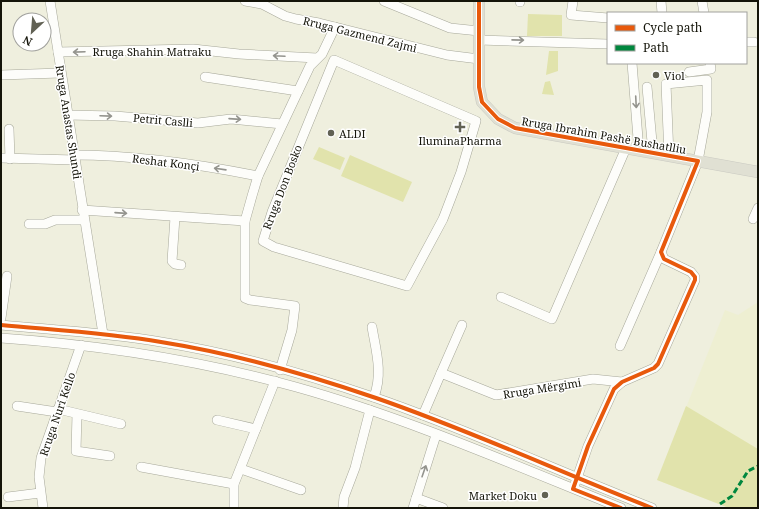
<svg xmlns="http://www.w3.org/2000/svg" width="759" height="509" font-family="'Noto Serif',serif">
  <rect width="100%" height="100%" fill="#efefde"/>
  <polygon fill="#eeefd2" points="758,302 758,508 729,508 657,480 725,310 738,315"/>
  <g fill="#e1e3ac">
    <polygon points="528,14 562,15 562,36 527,36"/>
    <polygon points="549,51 558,51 558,71 546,75"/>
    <polygon points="550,81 554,95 542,94 545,82"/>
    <polygon points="319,147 345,158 340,170 313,159"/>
    <polygon points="350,155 412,182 403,202 341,176"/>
    <polygon points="686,406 758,449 758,508 729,508 657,480"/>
  </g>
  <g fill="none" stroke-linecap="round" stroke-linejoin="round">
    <defs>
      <g id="minor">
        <polyline points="50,1 103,334"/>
        <polyline points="245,1 262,4 285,16 296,19 319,23 447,55 479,59"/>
        <polyline points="384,1 450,28 479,31"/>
        <polyline points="520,1 520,2"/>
        <polyline points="573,1 571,15 608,18"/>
        <polyline points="661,1 662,13"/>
        <polyline points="702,1 704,13"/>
        <polyline points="479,40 608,44"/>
        <polyline points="746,42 754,42"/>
        <polyline points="58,52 193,49 239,54 317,58"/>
        <polygon points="334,60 476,121 461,172 443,219 407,286 274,247 263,241 272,212"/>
        <polyline points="632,63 639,151"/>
        <polyline points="689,72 711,69 710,63"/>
        <polyline points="1,75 60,73"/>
        <polyline points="205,77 298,91"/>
        <polyline points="647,87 653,153"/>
        <polyline points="67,115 115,116 198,123 231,119 282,124"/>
        <polyline points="9,129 10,159"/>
        <path d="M73,155C135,155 198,164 258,176"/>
        <polyline points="1,158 75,160"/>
        <polyline points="82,210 245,221"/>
        <polyline points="175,217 172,261 175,264 181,265"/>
        <polyline points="753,219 758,208"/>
        <polyline points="29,224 45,224 55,220 84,220"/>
        <polyline points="501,297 552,319 626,148"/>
        <polyline points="1,318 7,276"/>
        <path d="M1,325C54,330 108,333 161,342C230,353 309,375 376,398C469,430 560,472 652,508"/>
        <path d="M372,327C376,351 383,373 374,397"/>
        <path d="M1,338C101,345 199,360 296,387C407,418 514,465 621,508"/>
        <polyline points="620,346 661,252"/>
        <polyline points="280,370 292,330 295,306 250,300 245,298 245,221 252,196 258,176 310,66 322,54 335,27"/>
        <polyline points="441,373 462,325"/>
        <polyline points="17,406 57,412"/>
        <polyline points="58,409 121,424"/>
        <polyline points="77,414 76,451 110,456"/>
        <polyline points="423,415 441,373 496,395 593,379 622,382"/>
        <polyline points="217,420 256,429"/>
        <polyline points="141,467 234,484"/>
        <polyline points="241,469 301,490"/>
        <polyline points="575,484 588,446 614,389 622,382 654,368 658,364 695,280 695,277 691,272 664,259 661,252 698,161 707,112 707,80 666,84 669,156"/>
        <polyline points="8,497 40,493"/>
        <polyline points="416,498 443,508"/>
        <polyline points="43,508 39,477 41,458 81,345"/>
        <polyline points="234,508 234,484 275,381"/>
        <polyline points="343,508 344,497 355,468 370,410"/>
        <polyline points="413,508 436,435"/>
      </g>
      <polyline id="major" points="479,1 479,87 482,102 498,119 515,128 758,172"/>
    </defs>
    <use href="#minor" stroke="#a7a89a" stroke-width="10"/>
    <use href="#major" stroke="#cacac2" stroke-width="12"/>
    <use href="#minor" stroke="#fdfdfa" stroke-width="9"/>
    <use href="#major" stroke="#e0e0d3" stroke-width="11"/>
    <polyline stroke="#00873e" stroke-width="3" stroke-dasharray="6 3" stroke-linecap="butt" points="720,504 732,496 748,471 758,466"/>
    <defs>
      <g id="cycleway">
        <polyline points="479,1 479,87 482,102 498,119 515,128 698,161 661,252 664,259 691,272 695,277 695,280 658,364 654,368 622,382 614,389 588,446 573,489 621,508"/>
        <path d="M1,325C54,330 108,333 161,342C230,353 309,375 376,398C469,430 560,472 652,508"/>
      </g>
    </defs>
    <use href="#cycleway" stroke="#fff" stroke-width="6"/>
    <use href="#cycleway" stroke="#e8590c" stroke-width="4"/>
  </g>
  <defs><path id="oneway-shaft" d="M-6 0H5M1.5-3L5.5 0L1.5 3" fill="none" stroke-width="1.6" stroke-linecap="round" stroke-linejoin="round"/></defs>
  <g stroke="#94948e">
    <use href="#oneway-shaft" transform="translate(518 40) rotate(1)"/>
    <use href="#oneway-shaft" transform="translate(79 52) rotate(178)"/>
    <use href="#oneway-shaft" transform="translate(279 56) rotate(-177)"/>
    <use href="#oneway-shaft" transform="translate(636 102) rotate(87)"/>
    <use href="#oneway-shaft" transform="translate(106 116) rotate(2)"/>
    <use href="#oneway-shaft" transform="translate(235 119) rotate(4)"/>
    <use href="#oneway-shaft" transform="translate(220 169) rotate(-172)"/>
    <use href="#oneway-shaft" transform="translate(121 213) rotate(4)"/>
    <use href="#oneway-shaft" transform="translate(424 471) rotate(-71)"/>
  </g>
  <g fill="#616154" stroke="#fff" stroke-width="1.5">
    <circle cx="656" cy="75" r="4"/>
    <path d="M458 121h4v4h4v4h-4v4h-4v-4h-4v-4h4z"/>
    <circle cx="331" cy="133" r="4"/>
    <circle cx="545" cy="495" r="4"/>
  </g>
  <g text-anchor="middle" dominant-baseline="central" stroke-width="3" stroke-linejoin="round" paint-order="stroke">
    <g font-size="11" fill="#141409" stroke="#fff">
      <text transform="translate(360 34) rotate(14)">Rruga Gazmend Zajmi</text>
      <text x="152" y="51">Rruga Shahin Matraku</text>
      <text transform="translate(163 120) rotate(5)">Petrit Caslli</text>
      <text transform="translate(69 122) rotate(81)">Rruga Anastas Shundi</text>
      <text transform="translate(604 135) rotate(10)">Rruga Ibrahim Pashë Bushatlliu</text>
      <text transform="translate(166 162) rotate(7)">Reshat Konçi</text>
      <text transform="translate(282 187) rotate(-69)">Rruga Don Bosko</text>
      <text transform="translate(542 388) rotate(-9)">Rruga Mërgimi</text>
      <text transform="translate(57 414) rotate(-71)">Rruga Nuri Kello</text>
    </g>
    <g font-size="11" fill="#141409" stroke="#fff" text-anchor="start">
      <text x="664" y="75">Viol</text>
      <text x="339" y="133">ALDI</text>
      <text x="460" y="140" text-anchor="middle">IluminaPharma</text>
      <text x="537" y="495" text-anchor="end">Market Doku</text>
    </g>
  </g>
  <rect width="759" height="509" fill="none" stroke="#141409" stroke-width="4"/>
  <rect x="607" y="12" width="140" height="52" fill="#ffffff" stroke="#a1a19d"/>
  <rect x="615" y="25" width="20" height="6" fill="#e8590c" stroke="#a1a19d"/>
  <text x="643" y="32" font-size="12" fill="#141409">Cycle path</text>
  <rect x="615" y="45" width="20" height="6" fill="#00873e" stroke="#a1a19d"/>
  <text x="643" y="52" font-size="12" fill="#141409">Path</text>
  <g transform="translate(32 32) rotate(206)"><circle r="19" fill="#ffffff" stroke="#a1a19d"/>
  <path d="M0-3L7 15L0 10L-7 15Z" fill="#616154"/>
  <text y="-6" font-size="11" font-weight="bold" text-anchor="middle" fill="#141409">N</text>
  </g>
</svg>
